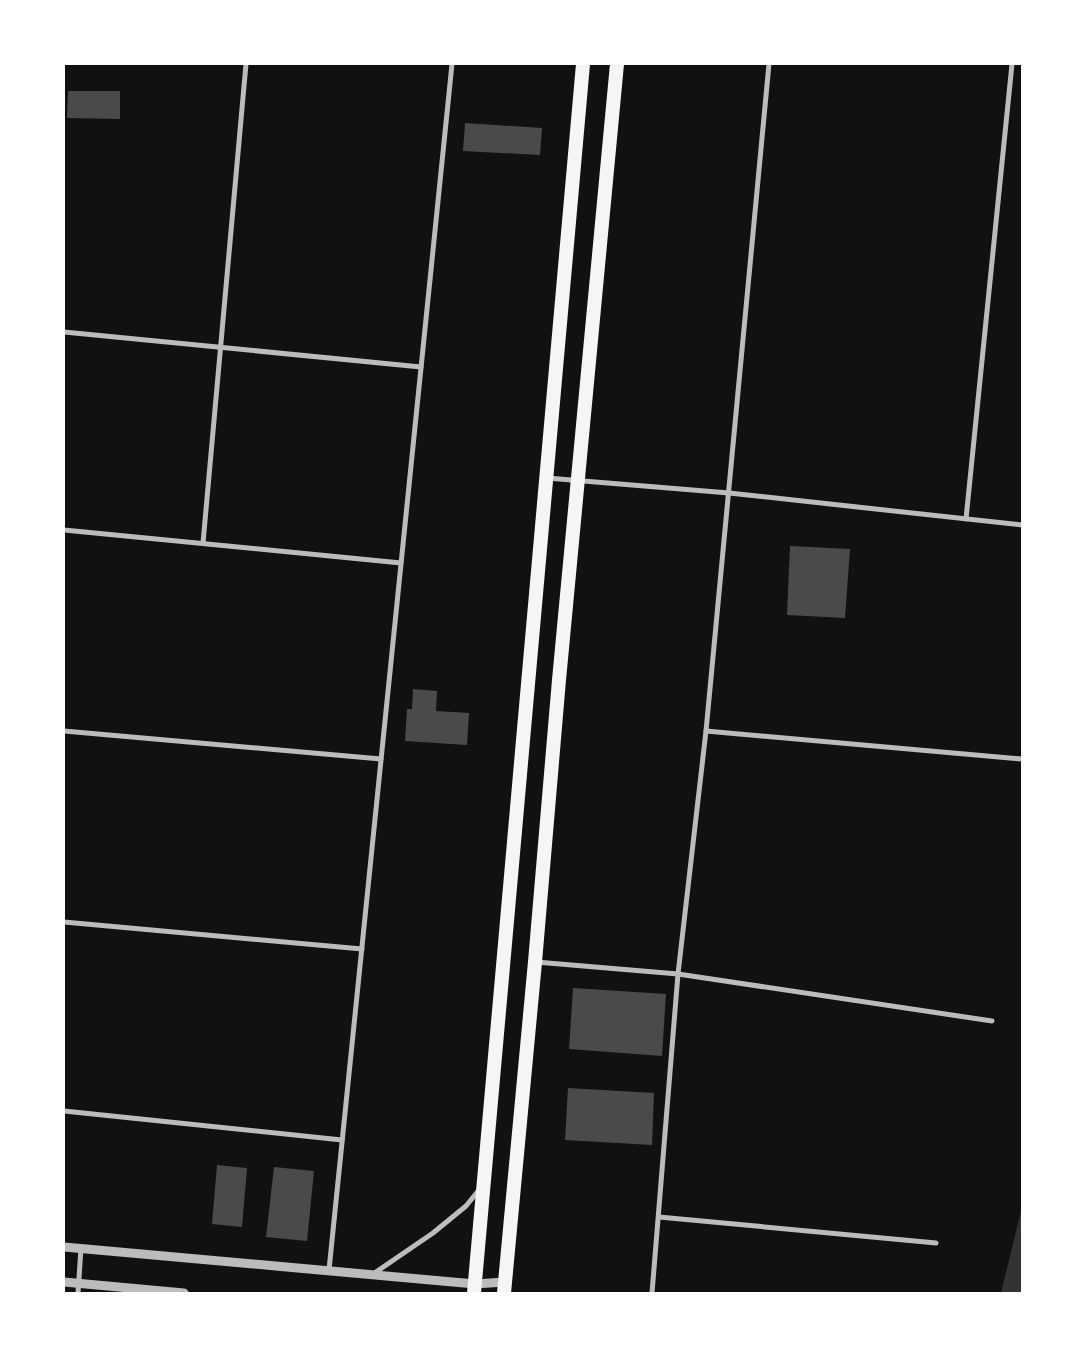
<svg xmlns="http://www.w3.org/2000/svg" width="1086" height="1357" font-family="'PT Sans',sans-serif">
  <rect width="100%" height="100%" fill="#111"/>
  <polygon fill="#333" points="1022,1207 1022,1293 1001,1293"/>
  <g fill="#4a4a4a">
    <polygon points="68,91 120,91 120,119 67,118"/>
    <polygon points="465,123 542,128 540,155 463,151"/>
    <polygon points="790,546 850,549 845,618 787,615"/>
    <polygon points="413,689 437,691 436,711 469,713 467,745 405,741 407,709 412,709"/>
    <polygon points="573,988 666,994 662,1056 569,1049"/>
    <polygon points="568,1088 654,1093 652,1145 565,1140"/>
    <polygon points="217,1165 247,1168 242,1227 212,1224"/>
    <polygon points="274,1167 314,1171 307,1241 266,1237"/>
  </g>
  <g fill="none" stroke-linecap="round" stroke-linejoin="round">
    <g stroke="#bcbcbc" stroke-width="5">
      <polyline points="64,332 421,367"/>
      <polyline points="547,478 729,493 1022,525"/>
      <polyline points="966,519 1012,64"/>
      <polyline points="64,530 401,563"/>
      <polyline points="203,543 246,64"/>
      <polyline points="64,731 381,759"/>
      <polyline points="706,731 1022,759"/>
      <polyline points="64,922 362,949"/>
      <polyline points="536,962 678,974 992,1021"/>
      <polyline points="64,1111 342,1140"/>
      <polyline points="659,1217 936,1243"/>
      <polyline points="329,1270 452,64"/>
      <polyline points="373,1274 433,1233 466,1206 479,1190"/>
      <polyline points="78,1293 81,1248"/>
      <polyline points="652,1293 678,974 706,731 769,64"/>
    </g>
    <g stroke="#bcbcbc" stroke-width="9">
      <polyline points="64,1247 475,1284 505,1282"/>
      <polyline points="64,1282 184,1293"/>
    </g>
    <g stroke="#f5f5f5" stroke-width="14">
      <polyline points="474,1293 583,64"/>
      <polyline points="504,1293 535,962 559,680 617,64"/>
    </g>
  </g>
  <rect width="1086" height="1357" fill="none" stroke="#ffffff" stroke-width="130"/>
</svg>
